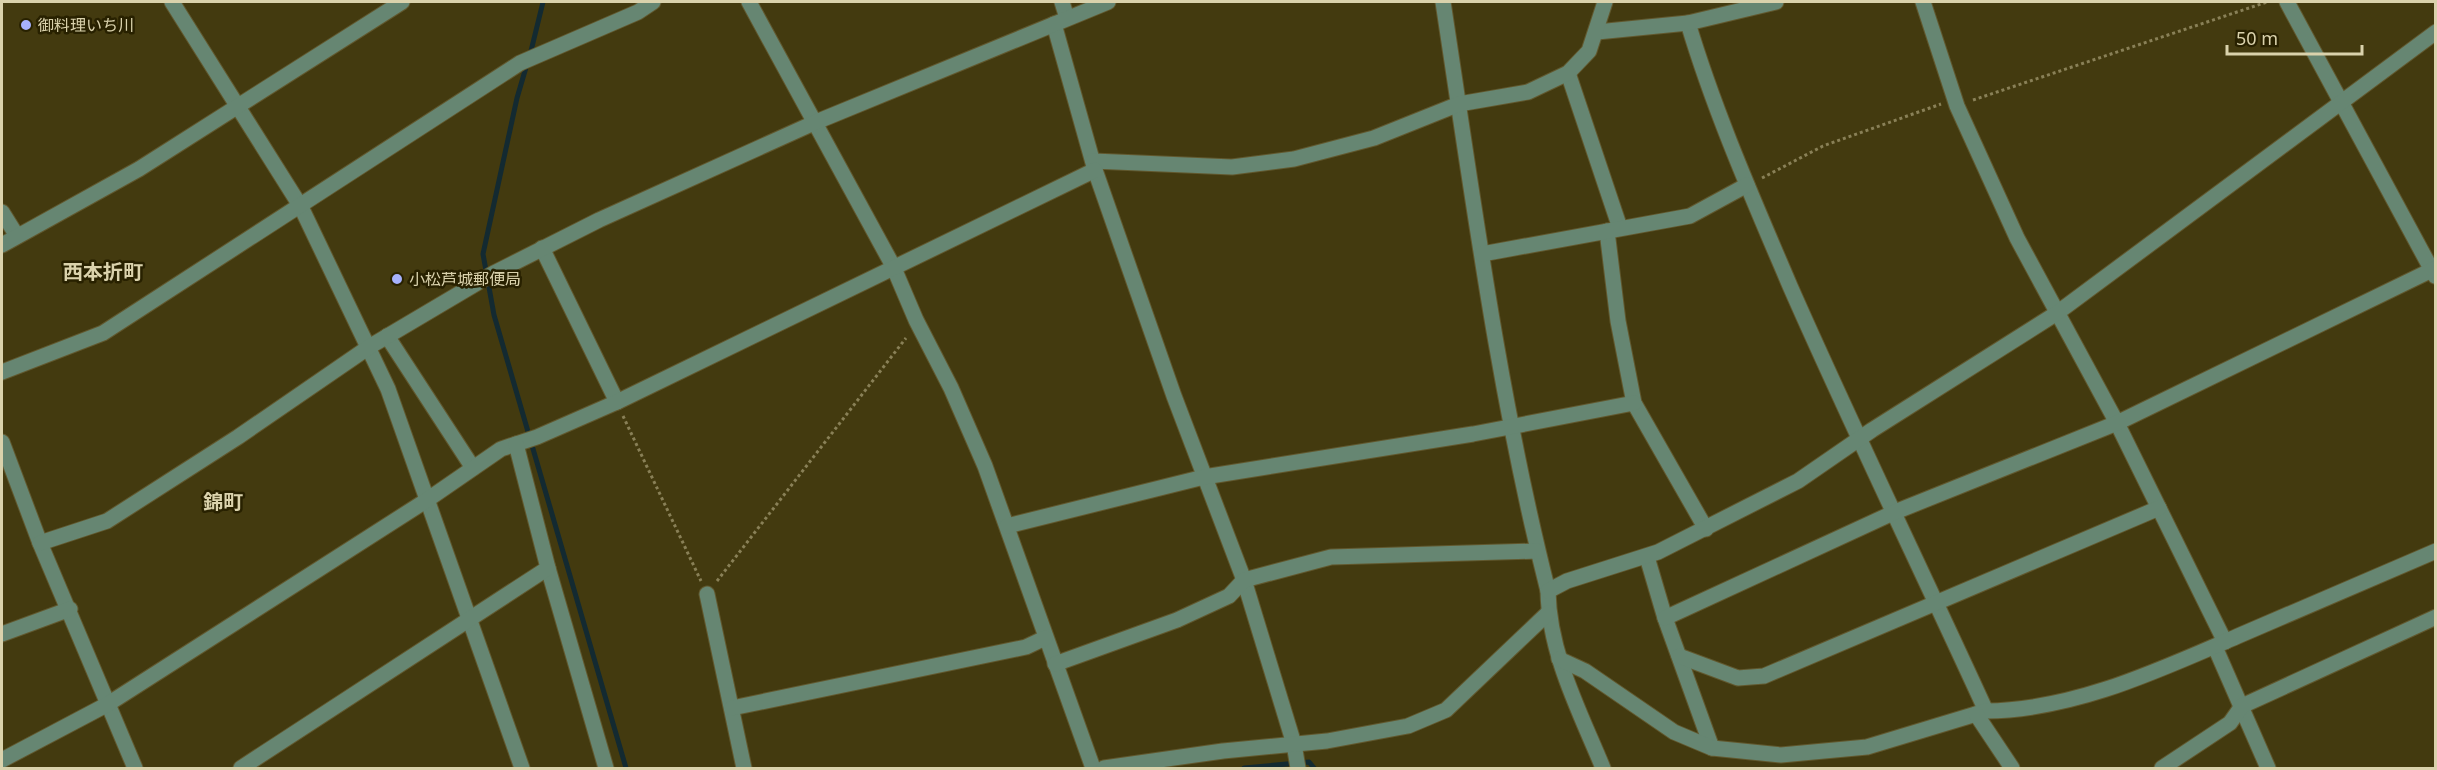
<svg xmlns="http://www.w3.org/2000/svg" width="2437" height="770" font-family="'Noto Sans','Noto Sans JP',sans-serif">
  <rect width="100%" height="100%" fill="#433a0f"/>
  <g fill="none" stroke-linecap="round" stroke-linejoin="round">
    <g stroke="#132a31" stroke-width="5">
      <polyline points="530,55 543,2"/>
      <polyline points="527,64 517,98 483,254 494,315 626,768"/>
      <polyline points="1244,768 1309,762 1314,768"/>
    </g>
    <defs>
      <g id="minor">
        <polyline points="172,2 301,207 388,389 522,768"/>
        <polyline points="749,2 893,266 916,320 951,388 985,466 1093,768"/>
        <polyline points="1062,2 1067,18"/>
        <path d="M1443,2C1473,198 1499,398 1548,591C1549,654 1580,712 1603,768"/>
        <polyline points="1923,2 1957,106 2017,238 2117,423 2225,642"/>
        <polyline points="2287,2 2435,276"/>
        <path d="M1688,23C1715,113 1753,199 1790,286C1853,429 1921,569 1986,711"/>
        <polyline points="1054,24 1095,170 1174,396 1244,580 1294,744 1298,768"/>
        <polyline points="1597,32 1688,23 1776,2"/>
        <polyline points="1568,73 1620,228"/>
        <polyline points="1093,161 1232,167 1294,159 1374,138 1459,104 1528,92 1568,73 1589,51 1605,2"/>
        <polyline points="2,212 17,236"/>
        <polyline points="1607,231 1618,321 1634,403 1706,529"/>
        <polyline points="2,245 139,169 402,2"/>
        <polyline points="542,248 617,402"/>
        <polyline points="1482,254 1690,216 1747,185"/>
        <polyline points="387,336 473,468"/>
        <polyline points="2,372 103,333 520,63 638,12 653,2"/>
        <polyline points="2,442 40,543 135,768"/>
        <polyline points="1007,526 1204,477 1473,434 1634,403"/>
        <polyline points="40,543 107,521 238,437 369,347 494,273 599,220 816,122 1108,2"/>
        <polyline points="1647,557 1665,618 1712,748"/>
        <polyline points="548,568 606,768"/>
        <polyline points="1548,591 1567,581 1658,552 1798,481 1872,430 2057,313 2436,32"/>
        <polyline points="707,594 744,768"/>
        <polyline points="1665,618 1895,512 2117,423 2436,268"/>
        <polyline points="2,634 70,609"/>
        <polyline points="2215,647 2268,768"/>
        <polyline points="1679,656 1738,678 1764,676 2159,508"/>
        <path d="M1559,659L1585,671L1674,732L1712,748L1781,755L1867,747L1986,711C2075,710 2159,670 2238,636C2304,607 2370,579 2436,551"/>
        <polyline points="1055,664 1177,620 1229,596 1244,580 1331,557 1537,551"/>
        <polyline points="732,708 1026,647 1045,638"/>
        <polyline points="1976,714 2012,768"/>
        <polyline points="2,760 108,704 427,500 501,449 537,437 617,402 1095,170"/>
        <polyline points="241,768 548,568 516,444"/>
        <polyline points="1104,768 1223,751 1327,741 1408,726 1446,710 1548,613"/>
        <polyline points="2162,768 2230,723 2242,706 2436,617"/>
      </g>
    </defs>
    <use href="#minor" stroke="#61582e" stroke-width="17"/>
    <g stroke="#898057" stroke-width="3" stroke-dasharray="3 3" stroke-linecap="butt">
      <polyline points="1973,100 2267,2"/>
      <polyline points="1762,178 1823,146 1941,104"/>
      <polyline points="623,416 701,581"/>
      <polyline points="717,581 906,338"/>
    </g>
    <use href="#minor" stroke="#668672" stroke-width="15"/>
  </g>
  <g fill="#a6b1fc" stroke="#282100" stroke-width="2">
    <circle cx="26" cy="25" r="6"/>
    <circle cx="397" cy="279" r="6"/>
  </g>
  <g text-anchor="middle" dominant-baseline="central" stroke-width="5" stroke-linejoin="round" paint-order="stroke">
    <g font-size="16" fill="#dad2ac" stroke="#282100" text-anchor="start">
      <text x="38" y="25">御料理いち川</text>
      <text x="409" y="279">小松芦城郵便局</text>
    </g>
    <g font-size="20" font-weight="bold" fill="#dad2ac" stroke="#282100">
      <text x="103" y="271">西本折町</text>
      <text x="223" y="501">錦町</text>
    </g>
  </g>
  <rect width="2437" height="770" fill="none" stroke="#dad2ac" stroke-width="6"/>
  <path d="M2227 45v9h135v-9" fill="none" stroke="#dad2ac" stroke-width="3"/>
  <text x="2236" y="45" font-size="18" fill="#dad2ac" stroke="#282100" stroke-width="4.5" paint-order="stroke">50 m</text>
</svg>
